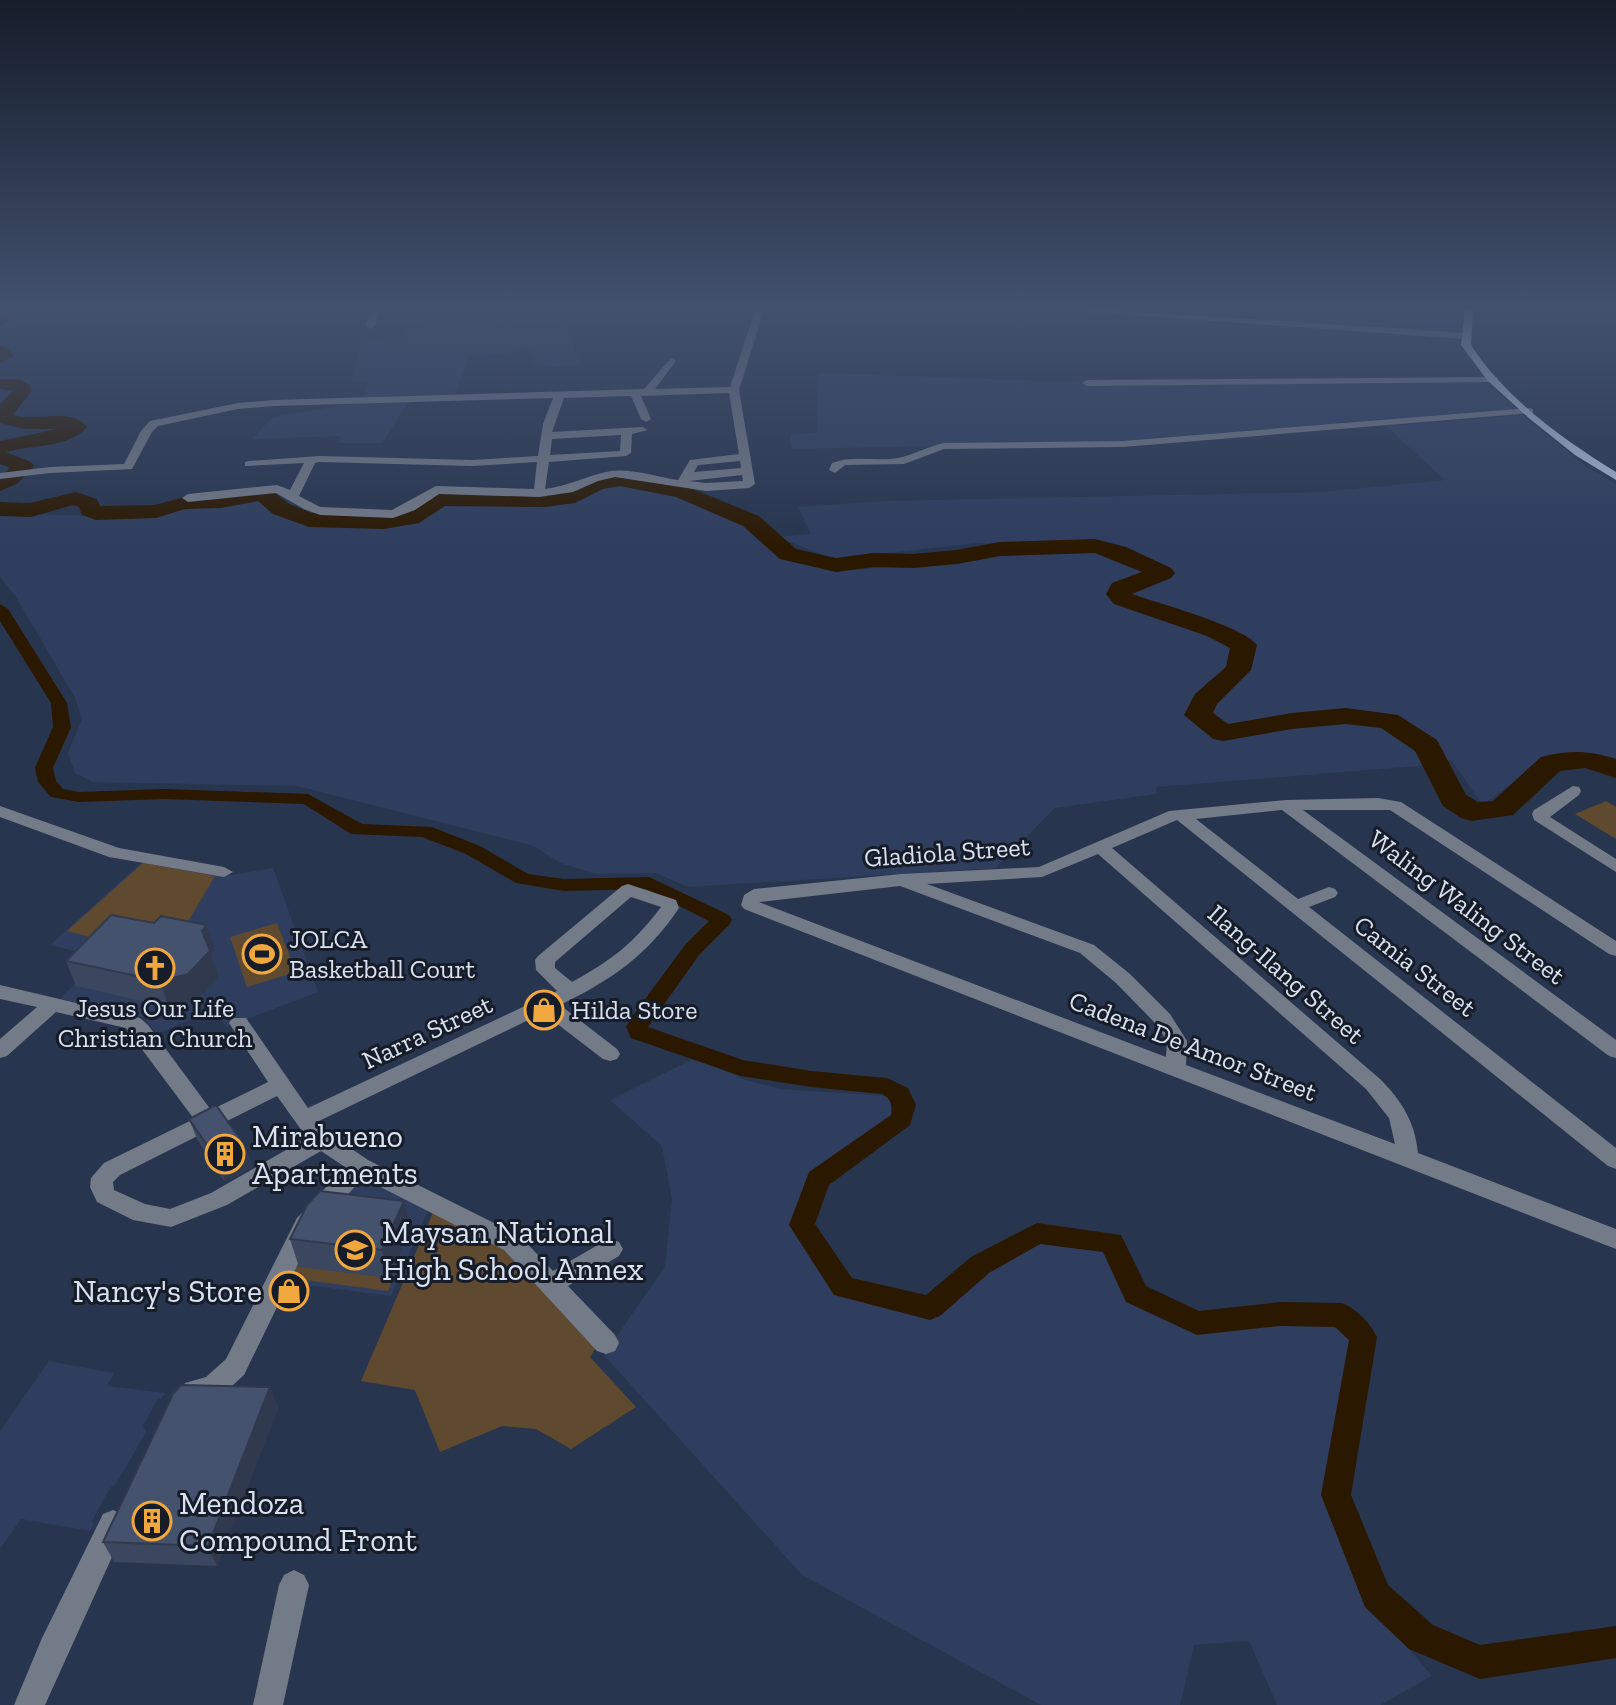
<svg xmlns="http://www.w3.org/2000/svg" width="1616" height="1705" font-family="'Zilla Slab',serif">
  <rect width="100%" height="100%" fill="#28354f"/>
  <g fill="#2f3e5e">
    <polygon points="1319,310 1460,310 1457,333 1321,325"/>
    <polygon points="547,314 559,315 569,333 580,365 537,368 530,350 468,357 454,395 363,397 369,381 352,382 362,340 407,337 405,330"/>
    <polygon points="818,373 1079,382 1086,385 1105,386 1485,381 1518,410 1121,442 792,449 790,435 817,432"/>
    <polygon points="410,401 382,443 339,443 341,436 252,439 273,417 356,403"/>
    <polygon points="1522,415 1586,466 1616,484 1616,766 1589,755 1545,759 1483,805 1451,760 1430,765 1157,787 1156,794 1055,808 996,868 688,887 656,873 597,874 560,863 534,846 298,786 92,782 75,773 68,753 82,719 75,698 16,597 0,577 0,513 126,517 258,500 289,520 372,525 408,523 447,503 564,503 613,485 679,493 718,513 747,522 764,535 776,552 822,568 854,570 1094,547 1098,542 978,543 834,559 777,537 811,534 798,507 885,501 1322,492 1445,480 1386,426"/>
    <polygon points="143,861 231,875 273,868 318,992 226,1027 215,1010 156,1034 145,1018 60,999 101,958 50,945"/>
    <polygon points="695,1058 746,1080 780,1089 888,1096 896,1117 811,1177 797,1226 843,1293 932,1315 985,1270 1039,1239 1107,1247 1132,1298 1198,1327 1278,1318 1339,1319 1358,1338 1322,1487 1376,1611 1432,1676 1380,1705 1277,1705 1249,1641 1194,1645 1180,1705 1041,1705 802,1575 604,1355 665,1266 672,1199 662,1146 610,1100"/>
    <polygon points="360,1171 429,1208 391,1296 283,1282"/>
    <polygon points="49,1361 114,1373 107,1386 165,1393 162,1398 157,1400 143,1426 146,1432 116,1484 110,1488 92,1521 94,1525 90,1531 21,1519 0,1549 0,1431"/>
  </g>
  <g fill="#5f4a30">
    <polygon points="1606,801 1616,807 1616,839 1575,814"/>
    <polygon points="143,863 215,876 179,937 115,943 67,931"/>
    <polygon points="277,923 296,972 247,987 230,937"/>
    <polygon points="434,1210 506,1246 598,1344 590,1357 636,1407 571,1449 536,1429 502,1426 440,1452 415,1390 361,1381"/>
    <polygon points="296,1266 393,1278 388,1291 290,1278"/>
  </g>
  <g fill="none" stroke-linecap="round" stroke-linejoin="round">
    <path fill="#2b1800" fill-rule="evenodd" d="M0,604L8,609L67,703L71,727L53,768L56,781L63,789L79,792L165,789L308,794L362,824L432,827L480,846L528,874L564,879L649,877L729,915L732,920L729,925L699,955L648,1027L743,1060L811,1071L887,1078L908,1088L916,1105L910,1125L829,1185L815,1224L852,1278L926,1295L971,1257L1037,1223L1121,1235L1146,1286L1199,1311L1280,1302L1342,1303C1357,1309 1370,1323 1377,1337L1351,1495L1388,1585L1433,1625L1480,1645L1616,1626V1658L1480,1679L1409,1649L1365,1607L1321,1495L1349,1340L1335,1327L1280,1326L1197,1335L1126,1302L1103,1252L1040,1244L989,1273L940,1316L930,1320L834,1295L789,1225L809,1172L891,1115C892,1104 892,1100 882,1094L811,1087L741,1076L631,1038L626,1027L632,1017L685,945L709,921L646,889L564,891L516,883L466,854L422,837L351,834L304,804L165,799L79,802L51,797L38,782L35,768L53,727L51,703L0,621Z"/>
    <g fill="#2b1800" fill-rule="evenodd">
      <polygon points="3,310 20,310 22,313 0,326 0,314"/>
      <polygon points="0,346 6,347 14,356 0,363"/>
      <path d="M0,379L21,380L30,385L31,392L13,415C35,422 72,407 87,427C70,448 30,445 6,452L31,462L34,466L18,483L0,491V477L10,468L0,464V441L58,429H24L0,423V404L13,391L0,389Z"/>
      <path d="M620,474L688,487L759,516L796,549L836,558L873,553L913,554L957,550L1000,542L1095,539L1126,547L1171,568L1175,573L1171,578L1132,594C1157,603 1243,626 1257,645L1251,670L1217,704L1213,713L1228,724L1292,713L1346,708L1398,715L1437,740L1466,795L1478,802L1493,801L1541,757C1569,750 1588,750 1616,759V778L1585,768L1560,771L1513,815L1472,821L1461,818L1443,806L1415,751L1381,728L1346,724L1292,729L1223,741L1213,739L1184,715L1195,694L1226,667L1230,648L1207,636L1114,604L1106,594L1112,583L1142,572L1095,553L1000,556L957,564L913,568L873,567L836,572L780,559L743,526L676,497L620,486L603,489L575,503L545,507L445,506L419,523L384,529L309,527L273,514L258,501L221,508L185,509L156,518L96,520L82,515L79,507L73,505L31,517L0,516V502L30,503L76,492L97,499L100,506L155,505L184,497L221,496L262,488L270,489L289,504L312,513L384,515L405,512L440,493L545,495L562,492L590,480Z"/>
    </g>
    <g fill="#747b88" fill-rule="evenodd">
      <polygon points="371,310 380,310 375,326 370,329 365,326"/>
      <path d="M755,310H764L739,390L755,484L749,488L706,491L615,477L598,481L573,492L539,497L439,494L415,510L393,518L320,515L304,509L276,493L188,502L182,498L188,494L277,485L290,490L304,463L245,466V462L249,461L319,456L472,460L538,456L543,424L553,398L274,406L238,409L158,426L152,432L132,469L50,473L0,479V473L50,467L124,464L141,431L150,421L238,403L274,400L644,389L671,358L676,361L655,389L730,387ZM729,393L739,454L690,460L678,480C658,477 631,468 611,471C588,475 569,486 545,489L549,462L626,456L631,453L632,434L648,430L643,427L552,432L564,398L631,396L641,419L646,422L651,419L641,396ZM621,435L620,451L550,455L552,439ZM740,461L741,468L694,472L698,465ZM319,462L472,466L537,462L534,489L436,486L392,510L320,507L299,496L315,463ZM742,475L743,481L706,483L689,481Z"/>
      <polygon points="1061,310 1111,310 1465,333 1470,336 1465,339"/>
      <polygon points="1497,377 1498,379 1493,382 1087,386 1082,383 1087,380"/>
      <path d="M1529,408L1533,409V413L1123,447L944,449L904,464L845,465L835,473L829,470L832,463C855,454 880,463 903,457C917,453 929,446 944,443L1123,441Z"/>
      <polygon points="1573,786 1579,787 1581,791 1579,795 1550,817 1616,859 1616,872 1534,820 1532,814 1534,810"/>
      <path d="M1378,798L1401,802L1616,941V956L1609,954L1390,810H1303L1616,1040V1058L1609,1056L1282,810L1196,819L1298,899L1329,887L1335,889L1338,893L1335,897L1309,907L1616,1148V1169L1608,1166L1177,820L1112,848L1380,1079C1402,1101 1415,1122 1418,1153L1616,1229V1249L744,909L741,905L744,895L754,889L901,874L1039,867L1169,811L1286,800ZM1098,854L1366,1089L1389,1118L1395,1144L1186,1065L1187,1041L1170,1014L1130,974L1094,945L927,884L1042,877ZM900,886L1080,953L1116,983L1156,1024L1167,1041L1166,1057L759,902Z"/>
      <polygon points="0,806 119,848 224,867 233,872 224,877 109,857 0,817"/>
      <path d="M628,884L676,900L679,908C648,955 610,981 560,1005L617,1049L620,1054L617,1059L610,1061L603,1059L543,1013L319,1121L330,1134L368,1160L520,1236L553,1271L603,1242L611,1239L619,1242L623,1249L619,1256L568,1286L615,1335L619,1343L615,1351L606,1354L597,1351L504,1250L363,1178L314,1231L244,1375L222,1395L194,1403L185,1399L181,1391L185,1383L206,1377L226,1359L297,1218L345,1167L321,1151L227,1205L171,1227L133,1220L97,1202L90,1187L91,1178L104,1163L194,1119L126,1028L56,1012L7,1056L0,1058V1039L37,1007L0,999V985L140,1018L148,1025L211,1110L268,1082L229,1023L232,1018H246L308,1108L557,991L536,970L535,960L538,956L622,886ZM631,897L661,907C633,944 612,960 572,982L555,968V962ZM277,1096L307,1138L211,1193L170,1209L145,1204L114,1190L113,1182L120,1175Z"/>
      <polygon points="113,1510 123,1514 127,1524 45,1705 14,1705 42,1638 103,1514"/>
      <polygon points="294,1570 304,1575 309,1585 283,1705 253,1705 279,1585 284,1575"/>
    </g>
    <path fill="#b1c0db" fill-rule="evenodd" d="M1465,310H1473L1471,345C1505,398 1563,439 1616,472V480L1575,455L1530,419L1488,381L1461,345Z"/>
  </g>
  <g fill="#3b475f">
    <polygon points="154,923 207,925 215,950 211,954 219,977 197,1000 169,1007 76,986 66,961"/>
    <polygon points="189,1119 245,1146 252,1167 225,1182 197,1139"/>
    <polygon points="404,1201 411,1228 389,1278 299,1267 290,1239"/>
    <polygon points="270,1387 278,1408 217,1566 114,1562 103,1542"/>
  </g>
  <g fill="#30394d">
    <polygon points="207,925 215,950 211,954 219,977 197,1000 169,1007 160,981"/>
    <polygon points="245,1146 252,1167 225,1182 218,1161"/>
    <polygon points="404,1201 411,1228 389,1278 382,1250"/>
    <polygon points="270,1387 278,1408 217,1566 208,1546"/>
  </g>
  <g fill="#45526e" stroke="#30394d" stroke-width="2">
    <polygon points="111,915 154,923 161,916 207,925 202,931 210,951 188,974 160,981 66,961"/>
    <polygon points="216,1105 245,1146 218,1161 189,1119"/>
    <polygon points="320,1191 404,1201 382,1250 290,1239 307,1205"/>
    <polygon points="181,1385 270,1387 208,1546 103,1542 173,1394"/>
  </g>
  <linearGradient id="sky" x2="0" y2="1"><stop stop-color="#161d2b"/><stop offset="0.56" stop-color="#42516e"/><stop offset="1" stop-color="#42516e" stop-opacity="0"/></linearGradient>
  <rect width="1616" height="549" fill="url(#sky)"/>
  <defs>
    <symbol id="stadium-ring" viewBox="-11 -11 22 22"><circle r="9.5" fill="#171d28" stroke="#f0a73e" stroke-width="1.5"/><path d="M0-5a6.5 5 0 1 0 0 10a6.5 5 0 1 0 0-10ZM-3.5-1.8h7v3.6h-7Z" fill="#f0a73e"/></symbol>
    <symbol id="church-ring" viewBox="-11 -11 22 22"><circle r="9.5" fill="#171d28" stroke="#f0a73e" stroke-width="1.5"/><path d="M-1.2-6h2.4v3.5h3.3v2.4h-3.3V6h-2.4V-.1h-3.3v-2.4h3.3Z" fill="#f0a73e"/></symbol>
    <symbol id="shop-ring" viewBox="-11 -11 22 22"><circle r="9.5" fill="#171d28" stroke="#f0a73e" stroke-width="1.5"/><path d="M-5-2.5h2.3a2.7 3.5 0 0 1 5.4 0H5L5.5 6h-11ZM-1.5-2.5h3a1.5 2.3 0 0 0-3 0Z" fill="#f0a73e"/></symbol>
    <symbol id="building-ring" viewBox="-11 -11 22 22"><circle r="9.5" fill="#171d28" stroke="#f0a73e" stroke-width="1.5"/><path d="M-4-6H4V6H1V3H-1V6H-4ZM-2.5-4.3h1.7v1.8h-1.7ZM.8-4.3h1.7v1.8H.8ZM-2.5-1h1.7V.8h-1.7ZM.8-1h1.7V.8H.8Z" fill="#f0a73e"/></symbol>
    <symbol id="school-ring" viewBox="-11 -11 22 22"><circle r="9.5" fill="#171d28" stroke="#f0a73e" stroke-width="1.5"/><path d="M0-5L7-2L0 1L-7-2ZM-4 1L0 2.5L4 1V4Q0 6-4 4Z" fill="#f0a73e"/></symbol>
  </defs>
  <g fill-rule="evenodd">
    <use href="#stadium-ring" x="240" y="932" width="44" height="44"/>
    <use href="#church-ring" x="133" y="946" width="44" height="44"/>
    <use href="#shop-ring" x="522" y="988" width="44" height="44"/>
    <use href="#building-ring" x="203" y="1132" width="44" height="44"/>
    <use href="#school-ring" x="333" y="1228" width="44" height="44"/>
    <use href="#shop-ring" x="267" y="1269" width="44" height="44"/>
    <use href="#building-ring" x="130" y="1499" width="44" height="44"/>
  </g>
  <g text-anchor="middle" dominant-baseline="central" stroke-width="6" stroke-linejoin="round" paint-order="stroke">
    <g font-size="26" fill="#d9e2f3" stroke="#171d28">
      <text transform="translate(947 852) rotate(-4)">Gladiola Street</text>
      <text transform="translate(1467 907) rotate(37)">Waling Waling Street</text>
      <text transform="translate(1415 966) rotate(38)">Camia Street</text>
      <text transform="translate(1286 974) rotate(41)">Ilang-Ilang Street</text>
      <text transform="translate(427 1032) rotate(-25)">Narra Street</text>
      <text transform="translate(1193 1046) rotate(21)">Cadena De Amor Street</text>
    </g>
    <g font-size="26" fill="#d9e2f3" stroke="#171d28" text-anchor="start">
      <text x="289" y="939">JOLCA<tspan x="289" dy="30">Basketball Court</tspan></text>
      <text x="155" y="1008" text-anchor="middle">Jesus Our Life<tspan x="155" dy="30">Christian Church</tspan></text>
      <text x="571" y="1010">Hilda Store</text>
    </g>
    <g font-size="32" fill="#d9e2f3" stroke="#171d28" text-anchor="start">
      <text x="252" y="1136">Mirabueno<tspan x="252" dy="37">Apartments</tspan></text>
      <text x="382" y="1232">Maysan National<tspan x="382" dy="37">High School Annex</tspan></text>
      <text x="262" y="1291" text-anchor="end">Nancy's Store</text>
      <text x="179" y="1503">Mendoza<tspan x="179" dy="37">Compound Front</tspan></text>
    </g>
  </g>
</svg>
